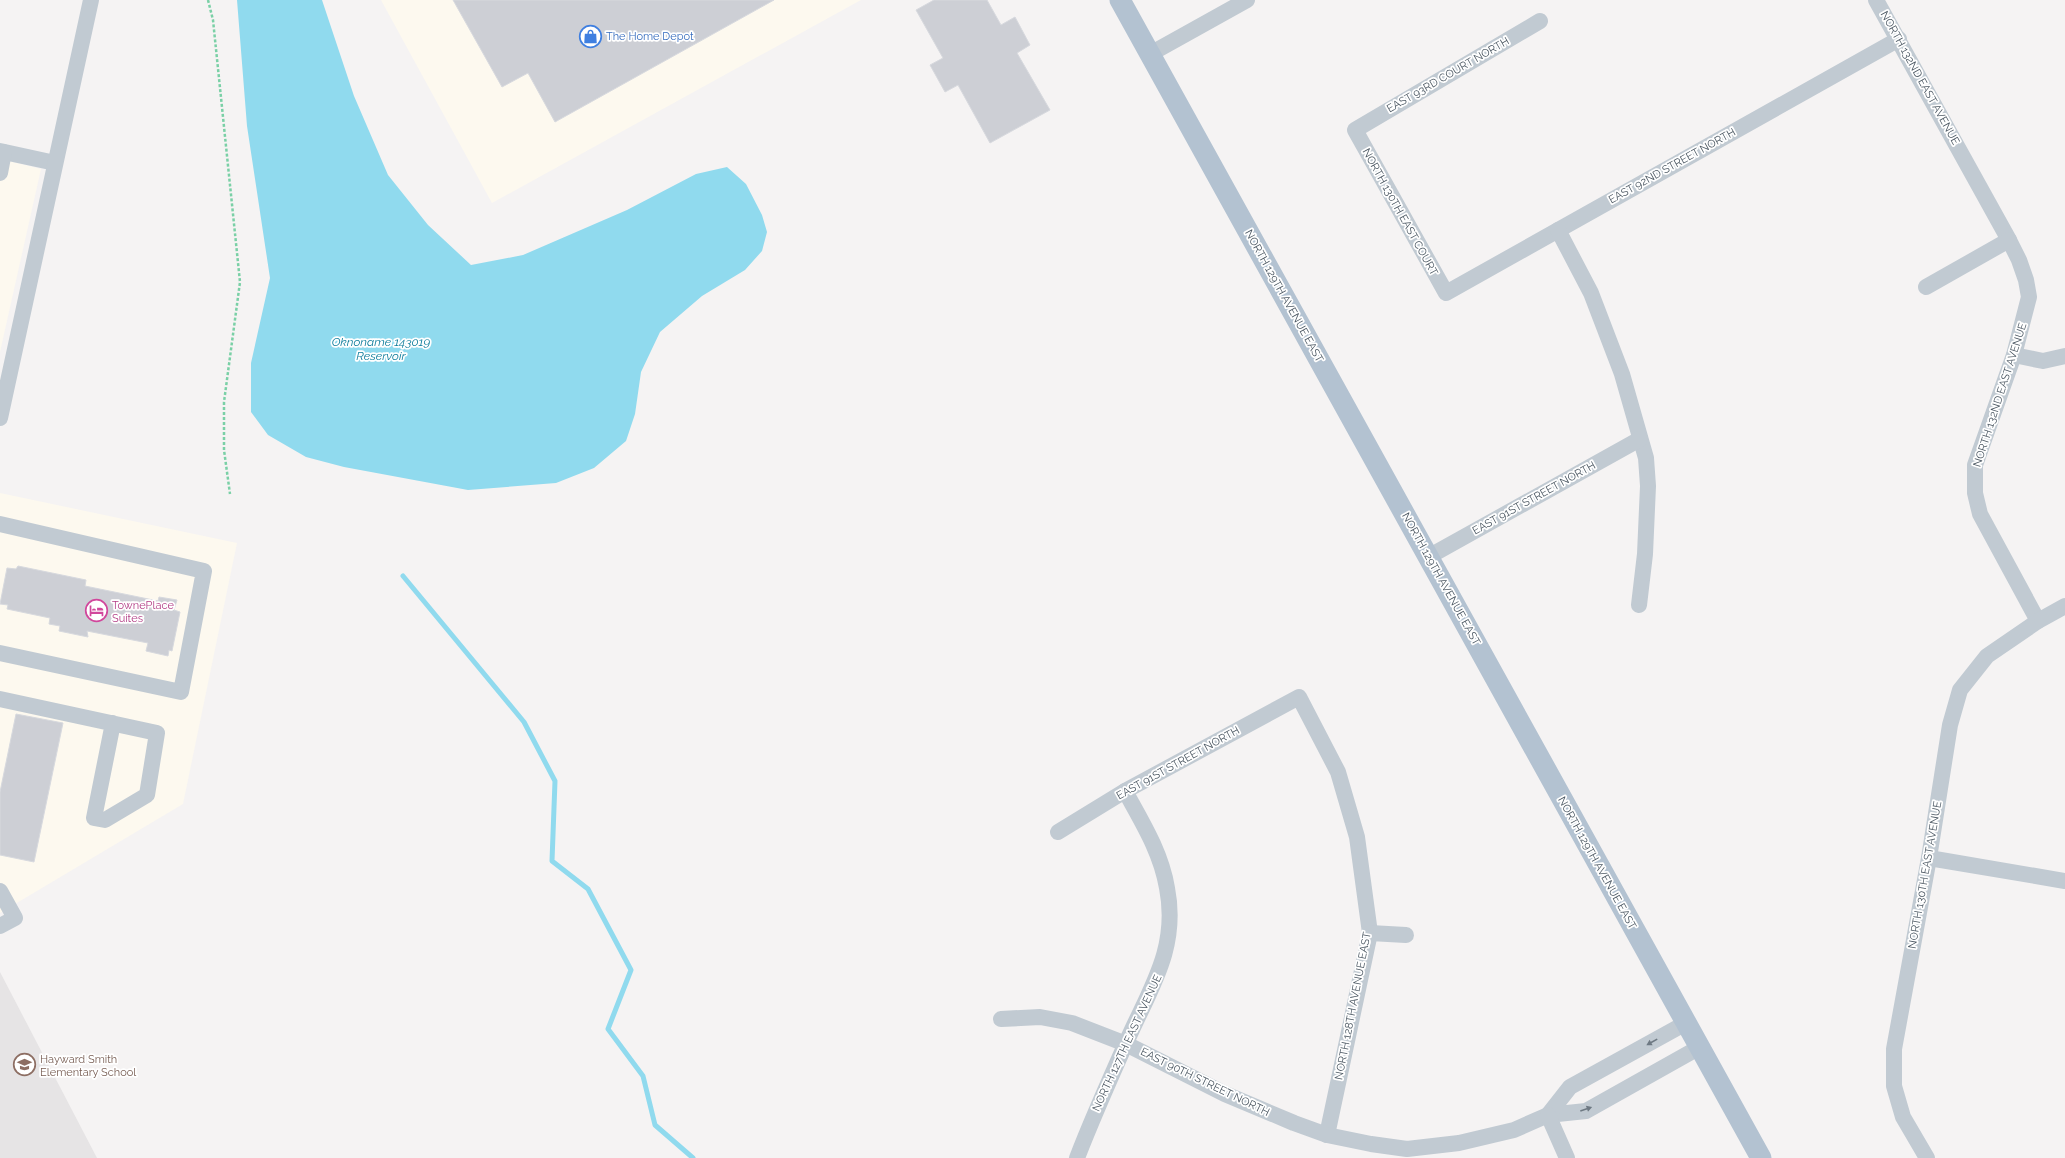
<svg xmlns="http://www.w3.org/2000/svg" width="2065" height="1158" font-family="Raleway,sans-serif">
  <rect width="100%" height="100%" fill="#f5f3f3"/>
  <g fill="#fdf9ef">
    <polygon points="381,0 861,0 492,203"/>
    <polygon points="0,159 41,169 0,352"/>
    <polygon points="0,493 237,543 183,804 0,913"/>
  </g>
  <polygon fill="#e6e4e5" points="0,972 97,1158 0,1158"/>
  <polygon fill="#90daee" points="237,0 322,0 354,96 388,175 428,225 471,265 523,255 627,210 696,174 727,167 746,184 762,215 767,232 762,251 745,270 702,296 660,332 641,372 635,414 626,441 594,468 556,483 468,490 344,467 306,457 268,435 251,412 251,363 270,278 247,126"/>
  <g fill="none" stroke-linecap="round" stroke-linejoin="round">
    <polyline stroke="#90daee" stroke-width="5" points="403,576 524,722 555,781 552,861 588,889 631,970 608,1029 643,1076 655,1125 693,1158"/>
  </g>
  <g fill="#cdcfd5" stroke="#d7d9de">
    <polygon points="453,0 774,0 555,122 528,73 502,87"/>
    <polygon points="934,0 987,0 1001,25 1015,17 1030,45 1017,53 1050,110 990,143 958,85 945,92 930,65 943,58 916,10"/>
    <polygon points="18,566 86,580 85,586 158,601 159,597 177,600 174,610 180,612 172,651 169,650 168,656 146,651 148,643 87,631 88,637 59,631 60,626 49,624 50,618 7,609 8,605 0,604 7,568 16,569"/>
    <polygon points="16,714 63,723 34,862 0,855 0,792"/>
  </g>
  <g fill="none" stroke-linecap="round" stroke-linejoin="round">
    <polyline stroke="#7ad0a6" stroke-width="2.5" stroke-dasharray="3 2" stroke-linecap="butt" points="208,0 213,20 240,282 224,402 224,450 230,494"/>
    <g stroke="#c1cad2" stroke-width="16">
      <polyline points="1876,0 2009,240 2019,260 2026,280 2029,297 2014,355 1975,465 1975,493 1980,514 2038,621"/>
      <polyline points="1540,21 1355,130 1446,293 1899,39"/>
      <polyline points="1150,54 1247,0"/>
      <polyline points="0,151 55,163"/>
      <polyline points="0,173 4,152"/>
      <polyline points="1558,230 1591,293 1622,374 1646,458 1648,486 1645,554 1639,605"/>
      <polyline points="1926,287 2009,240"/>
      <polyline points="2014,355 2043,361 2065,356"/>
      <polyline points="0,418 91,0"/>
      <polyline points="0,524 204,571 181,692 0,653"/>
      <polyline points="1428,557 1640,439"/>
      <polyline points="0,699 157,733 147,795 105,820 94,818 113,723"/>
      <polyline points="1058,832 1125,791 1299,697 1338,772 1357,837 1370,933 1327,1135"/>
      <polyline points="1929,858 2065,881"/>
      <polyline points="0,891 15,918 0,926"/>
      <polyline points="1370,933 1406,935"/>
      <polyline points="1001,1019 1040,1017 1072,1023 1126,1044 1225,1094 1294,1123 1327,1135 1371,1144 1407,1149 1459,1143 1514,1130 1548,1115 1586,1111 1700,1047"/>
      <polyline points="1548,1115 1570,1087 1686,1023"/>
      <polyline points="1548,1115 1567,1158"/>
      <path d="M1077,1158C1092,1119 1109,1081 1126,1043C1149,990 1179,949 1167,888C1161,852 1142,822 1125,791"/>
      <polyline points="1927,1158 1903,1117 1894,1086 1894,1049 1929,858 1950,725 1960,690 1987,656 2038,621 2065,606"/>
    </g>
    <polyline stroke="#b3c2d1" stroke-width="21" points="1120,0 1761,1158"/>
  </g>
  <defs><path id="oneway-solid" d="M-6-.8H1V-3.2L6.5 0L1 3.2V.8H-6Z"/></defs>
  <g fill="#6e7983">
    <use href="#oneway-solid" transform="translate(1652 1042) rotate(151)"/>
    <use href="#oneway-solid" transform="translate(1586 1109) rotate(-19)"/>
  </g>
  <defs>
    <symbol id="shop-ring" viewBox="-11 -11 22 22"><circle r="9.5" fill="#fff" stroke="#3f7fe0" stroke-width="1.5"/><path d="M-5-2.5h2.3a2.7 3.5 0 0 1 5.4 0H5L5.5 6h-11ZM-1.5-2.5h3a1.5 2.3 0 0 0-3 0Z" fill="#3f7fe0"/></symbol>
    <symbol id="hotel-ring" viewBox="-11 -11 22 22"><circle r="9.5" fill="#fff" stroke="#d1479c" stroke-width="1.5"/><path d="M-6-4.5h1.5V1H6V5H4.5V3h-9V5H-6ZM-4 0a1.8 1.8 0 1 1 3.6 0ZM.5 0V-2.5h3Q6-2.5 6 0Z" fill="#d1479c"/></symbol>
    <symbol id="school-ring" viewBox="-11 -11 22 22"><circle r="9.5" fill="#fff" stroke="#8d6e63" stroke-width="1.5"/><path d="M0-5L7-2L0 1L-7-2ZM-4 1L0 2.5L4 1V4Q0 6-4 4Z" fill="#8d6e63"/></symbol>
  </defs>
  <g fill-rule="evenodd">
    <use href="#shop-ring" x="578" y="24" width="25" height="25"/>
    <use href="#hotel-ring" x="84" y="598" width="25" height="25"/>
    <use href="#school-ring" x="12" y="1052" width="25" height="25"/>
  </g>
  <g text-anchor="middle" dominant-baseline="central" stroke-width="3.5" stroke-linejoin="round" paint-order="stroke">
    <g font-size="11" fill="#366cbe" stroke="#fff" text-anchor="start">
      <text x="606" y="36">The Home Depot</text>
    </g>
    <g font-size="11" fill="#4a5661" stroke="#fff">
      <text transform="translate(1448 75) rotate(-30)">EAST 93RD COURT NORTH</text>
      <text transform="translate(1920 78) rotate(61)">NORTH 132ND EAST AVENUE</text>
      <text transform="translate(1672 166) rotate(-29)">EAST 92ND STREET NORTH</text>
      <text transform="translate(1400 212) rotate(61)">NORTH 130TH EAST COURT</text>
      <text transform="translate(1284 296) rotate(61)">NORTH 129TH AVENUE EAST</text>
      <text transform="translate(2000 395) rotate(-72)">NORTH 132ND EAST AVENUE</text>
      <text transform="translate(1534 498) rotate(-29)">EAST 91ST STREET NORTH</text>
      <text transform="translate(1441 579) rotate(61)">NORTH 129TH AVENUE EAST</text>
      <text transform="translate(1178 763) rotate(-29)">EAST 91ST STREET NORTH</text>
      <text transform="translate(1597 863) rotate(61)">NORTH 129TH AVENUE EAST</text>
      <text transform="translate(1925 875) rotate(-80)">NORTH 130TH EAST AVENUE</text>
      <text transform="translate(1353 1006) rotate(-79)">NORTH 128TH AVENUE EAST</text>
      <text transform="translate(1127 1043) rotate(-65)">NORTH 127TH EAST AVENUE</text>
      <text transform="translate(1205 1082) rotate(26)">EAST 90TH STREET NORTH</text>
    </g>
    <g font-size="11" fill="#b23c85" stroke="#fff" text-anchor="start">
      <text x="112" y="605">TownePlace<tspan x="112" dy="13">Suites</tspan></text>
    </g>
    <g font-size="11" fill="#785e54" stroke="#fff" text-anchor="start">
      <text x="40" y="1059">Hayward Smith<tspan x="40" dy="13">Elementary School</tspan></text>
    </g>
    <g font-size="12" font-style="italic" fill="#0c7c9b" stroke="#fff">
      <text x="381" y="342">Oknoname 143019<tspan x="381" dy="14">Reservoir</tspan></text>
    </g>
  </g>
</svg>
